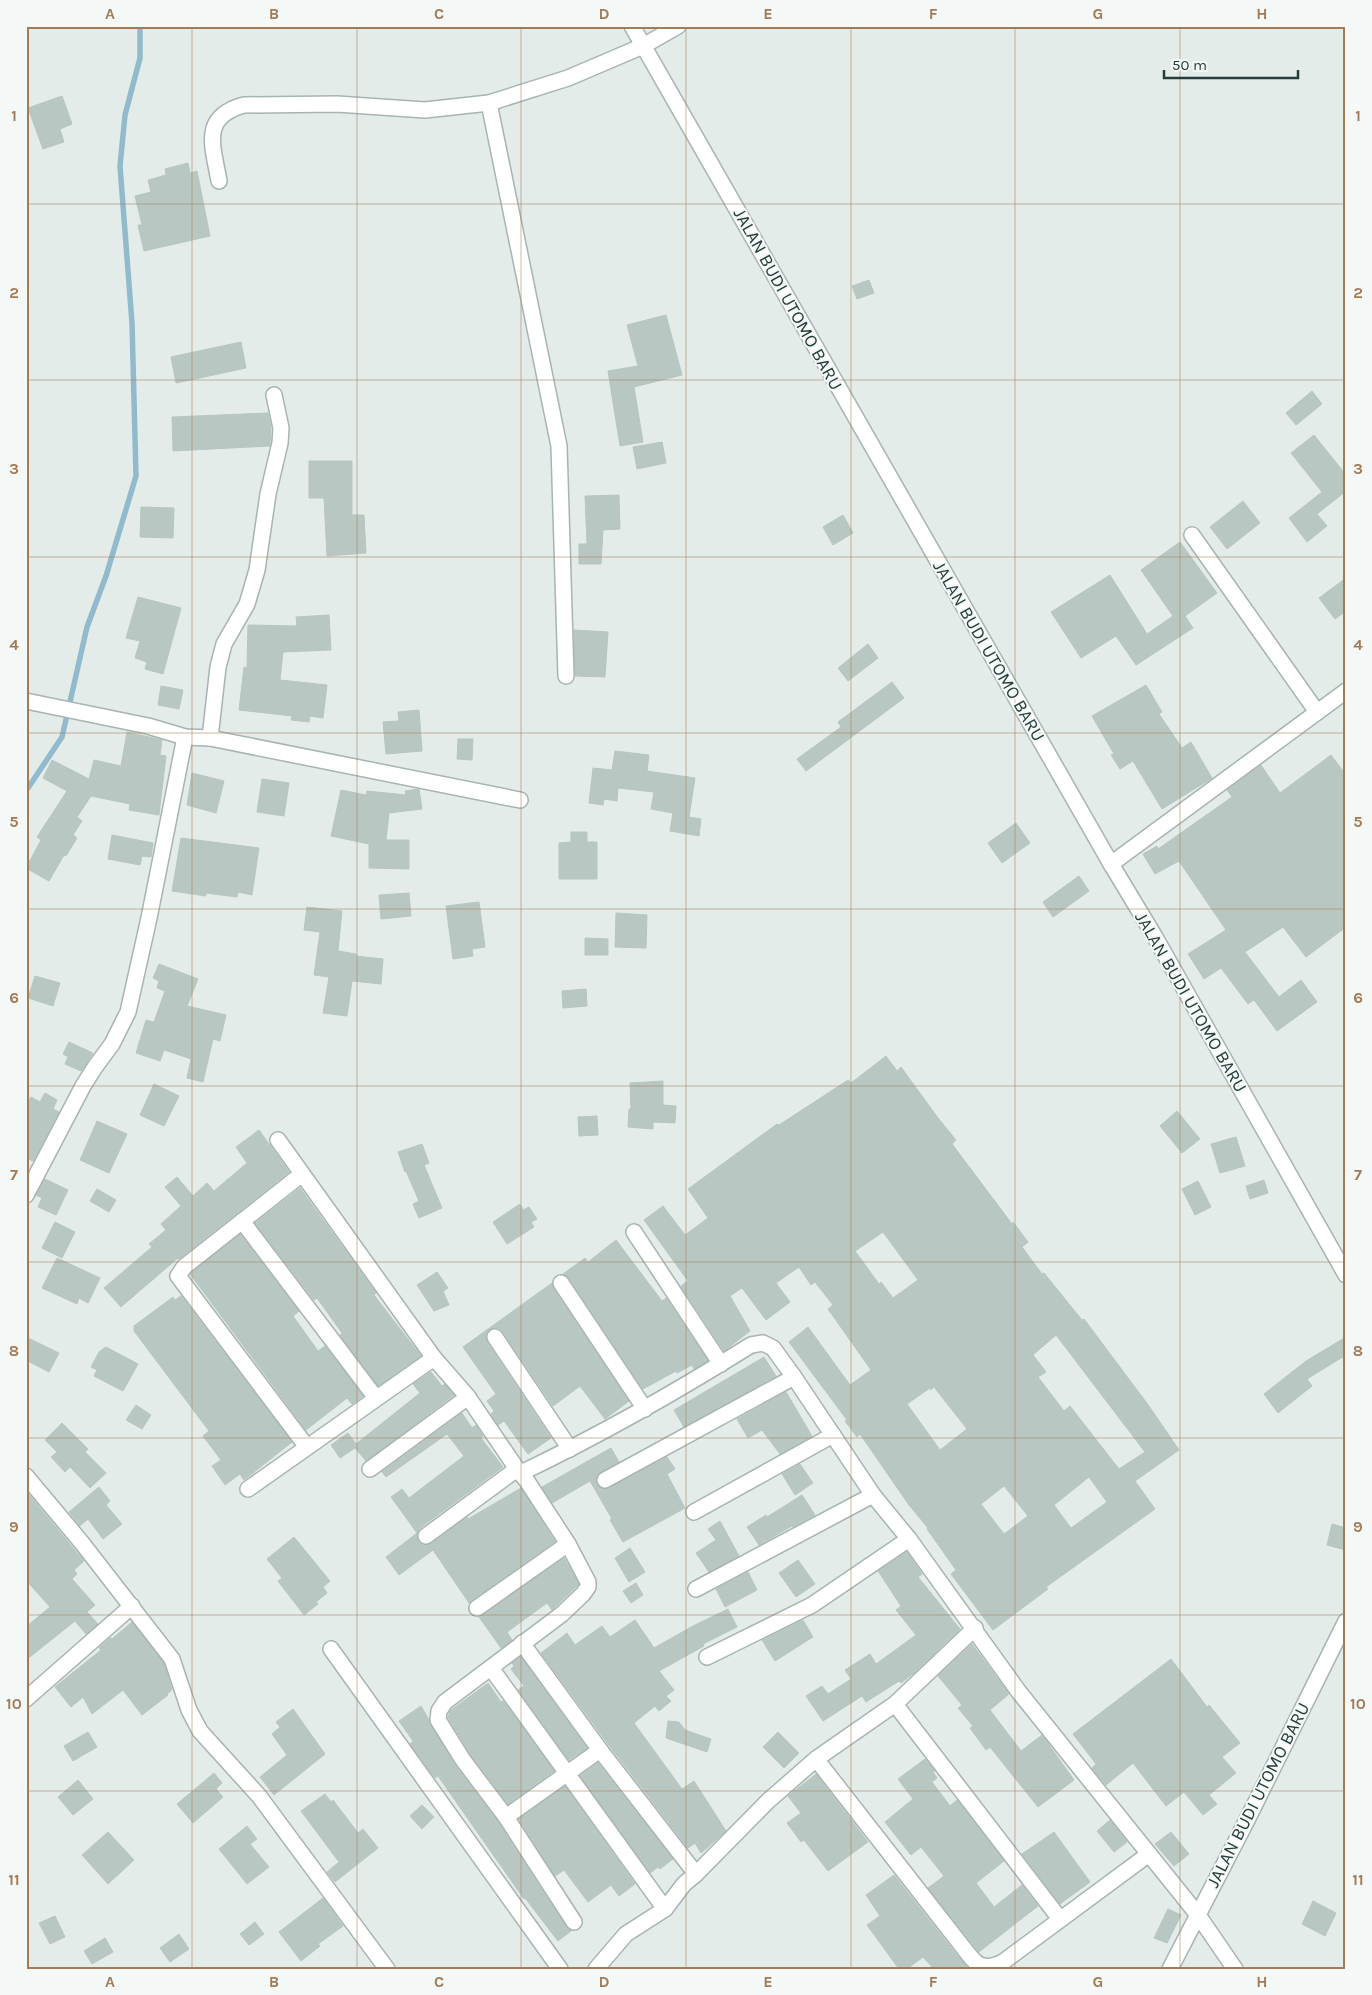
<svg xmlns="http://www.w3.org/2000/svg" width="1372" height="1995" font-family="Karla,sans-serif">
  <rect width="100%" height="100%" fill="#e4ecea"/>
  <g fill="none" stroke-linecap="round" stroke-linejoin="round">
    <polyline stroke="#91bacd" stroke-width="5.5" points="26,791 62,737 87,627 106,576 136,476 132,323 120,166 125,115 140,58 140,26"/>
  </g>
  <g fill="#b9c7c3" stroke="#b7c6c2" fill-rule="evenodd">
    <polygon points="62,96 72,124 60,129 64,142 43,149 28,108"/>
    <polygon points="188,163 190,173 197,171 210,236 144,251 138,225 142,225 135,196 151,192 148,180 166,175 165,169"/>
    <polygon points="869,280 874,293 857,299 852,286"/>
    <polygon points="666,315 682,375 634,387 643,442 620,446 608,371 638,366 627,325"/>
    <polygon points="241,342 246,368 176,383 171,357"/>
    <polygon points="1312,391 1322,404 1296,425 1286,413"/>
    <polygon points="268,413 271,427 270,446 173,451 172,417"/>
    <polygon points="1314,435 1346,475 1346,491 1317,514 1327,526 1307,542 1289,518 1322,492 1291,453"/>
    <polygon points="662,442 666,463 637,469 633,447"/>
    <polygon points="309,461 352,461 352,515 364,515 366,553 327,556 324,498 309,498"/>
    <polygon points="619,495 620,529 603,530 601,564 579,564 579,544 587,544 585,496"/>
    <polygon points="1243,501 1260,523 1227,549 1210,527"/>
    <polygon points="141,507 174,508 173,538 140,537"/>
    <polygon points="843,515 853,533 833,545 823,527"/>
    <polygon points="1180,542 1217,593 1185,616 1193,628 1136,665 1116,636 1081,658 1051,612 1110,575 1147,634 1173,616 1141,570"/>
    <polygon points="1346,578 1346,611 1335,619 1319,598"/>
    <polygon points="138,597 181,608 163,674 145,669 147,662 135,658 140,641 126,638"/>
    <polygon points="329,615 331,650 283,652 280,680 327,685 323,718 310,716 309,722 291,720 292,716 239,710 244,667 247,668 248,625 297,626 296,617"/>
    <polygon points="574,630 608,632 605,677 575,676"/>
    <polygon points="868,644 878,658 848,681 838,668"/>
    <polygon points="892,682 904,698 806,771 797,759 841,727 838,722"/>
    <polygon points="1146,685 1162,712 1159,714 1182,748 1191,742 1212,778 1162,809 1133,761 1120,769 1111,755 1114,754 1092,716"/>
    <polygon points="161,686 183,690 179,709 158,705"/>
    <polygon points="419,710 422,751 386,754 383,722 399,721 398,712"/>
    <polygon points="127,732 162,740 160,755 166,756 159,815 129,810 130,804 91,796 77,817 82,821 73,835 77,838 66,856 64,855 49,881 26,868 41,840 37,837 67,791 43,778 52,760 89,779 94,760 121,766"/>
    <polygon points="458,739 473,739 472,760 457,759"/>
    <polygon points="615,751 649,755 647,771 695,778 689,817 701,819 699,836 670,831 673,813 651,809 654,792 618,788 617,801 604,799 603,805 589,803 593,768 612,770"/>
    <polygon points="1331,755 1346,775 1346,927 1306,957 1283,927 1245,952 1279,997 1301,980 1317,1002 1277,1031 1254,1000 1248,1004 1221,968 1204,979 1188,954 1226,930 1179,861 1155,874 1143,854 1157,846 1158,849 1232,797 1227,790 1261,765 1280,793"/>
    <polygon points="192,773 224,781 216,813 187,805"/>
    <polygon points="262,779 289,783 284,816 257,812"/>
    <polygon points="419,789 422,809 389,813 386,840 409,840 409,869 369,868 369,844 331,836 341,790 366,795 367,791 406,795 405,791"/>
    <polygon points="1016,823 1030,843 1002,863 988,843"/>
    <polygon points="571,832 587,832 587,842 597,842 597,879 559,879 559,843 571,842"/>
    <polygon points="112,835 153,843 151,857 142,856 140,865 108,859"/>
    <polygon points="181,838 259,848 252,895 238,892 237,897 206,893 206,896 172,891"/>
    <polygon points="1079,876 1089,891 1053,917 1043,902"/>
    <polygon points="409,893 411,916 381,919 379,895"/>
    <polygon points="479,902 485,947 472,949 473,956 453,959 446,906"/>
    <polygon points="307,907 342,911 338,951 356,954 356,956 383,959 381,984 352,981 347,1016 323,1013 329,977 314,975 320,932 304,930"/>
    <polygon points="616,913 647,915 646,948 615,947"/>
    <polygon points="585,938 608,939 608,955 585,955"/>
    <polygon points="159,964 198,979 187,1006 226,1015 220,1041 213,1039 203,1082 187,1078 191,1059 164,1050 160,1061 136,1053 146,1020 154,1022 165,991 157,988 159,981 153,978"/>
    <polygon points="35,976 60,983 53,1006 28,998"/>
    <polygon points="586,989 587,1006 563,1008 562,991"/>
    <polygon points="69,1042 93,1053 81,1071 65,1064 68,1057 63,1054"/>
    <path d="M886,1056L897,1071L901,1067L938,1118L956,1140L952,1144L1012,1224L1013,1222L1028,1242L1022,1247L1042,1274L1044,1273L1082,1320L1084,1319L1149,1406L1179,1450L1135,1481L1155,1509L1046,1587L1048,1589L993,1630L951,1574L956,1570L927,1529L928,1528L909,1505L860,1434L857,1437L845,1421L847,1420L789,1342L808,1327L850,1385L871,1370L828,1309L833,1305L815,1282L811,1285L799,1267L776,1283L790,1302L766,1320L742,1288L730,1296L750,1331L724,1351L681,1286L688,1281L644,1220L663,1206L685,1235L708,1218L688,1189L777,1124L779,1125L848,1080L851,1083ZM883,1232L918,1280L893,1298L881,1282L879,1284L855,1251ZM1056,1335L1145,1452L1119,1469L1070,1406L1064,1411L1038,1377L1046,1372L1033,1355ZM934,1387L967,1429L940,1450L907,1404L930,1388L931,1390ZM1089,1477L1107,1502L1071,1528L1054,1505ZM1004,1486L1028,1516L1004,1534L981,1504Z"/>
    <polygon points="663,1081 663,1105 676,1106 675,1123 653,1122 653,1129 628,1127 629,1109 631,1109 630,1083"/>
    <polygon points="154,1084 179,1096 164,1126 140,1115"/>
    <polygon points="45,1093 57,1100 53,1109 59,1112 33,1161 26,1158 26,1105 31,1097 40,1102"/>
    <polygon points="1177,1111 1200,1139 1182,1153 1160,1126"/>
    <polygon points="597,1116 598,1135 579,1136 578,1117"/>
    <polygon points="97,1121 127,1134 109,1173 80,1160"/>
    <polygon points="259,1130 289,1172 179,1259 178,1258 121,1307 104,1288 152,1247 149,1244 166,1230 161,1224 181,1206 165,1187 177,1177 193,1196 207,1183 214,1191 247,1163 236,1147"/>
    <polygon points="1236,1137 1245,1166 1220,1173 1211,1144"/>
    <polygon points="422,1144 429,1163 424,1165 442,1208 419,1218 413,1204 419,1201 406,1171 405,1172 398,1152"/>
    <polygon points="45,1179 68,1190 56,1215 38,1207 42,1198 36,1195"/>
    <polygon points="1264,1180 1268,1193 1250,1199 1246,1186"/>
    <polygon points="1198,1181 1211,1207 1195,1215 1182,1189"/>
    <polygon points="300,1188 376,1293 374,1295 421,1356 378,1386 340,1335 342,1333 317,1298 314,1300 255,1223"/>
    <polygon points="97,1189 116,1200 109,1212 90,1201"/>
    <polygon points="520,1204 523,1210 529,1207 537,1219 531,1222 534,1227 507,1244 493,1222"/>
    <polygon points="55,1222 75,1232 62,1258 42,1248"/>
    <polygon points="240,1234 299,1311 293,1316 318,1351 325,1346 363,1396 352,1404 347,1398 306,1430 190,1274"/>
    <polygon points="616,1240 662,1301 666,1298 708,1361 694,1369 692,1365 677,1373 676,1371 643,1389 569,1278 563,1274 585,1258 588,1262"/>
    <polygon points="57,1258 100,1278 88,1303 79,1298 77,1304 42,1288"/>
    <polygon points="437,1272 448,1288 443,1291 449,1305 434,1311 417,1285"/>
    <polygon points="552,1283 553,1288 629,1401 605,1419 580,1386 553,1406 503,1332 499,1328 490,1329 486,1333 487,1342 551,1438 528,1454 504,1421 498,1425 491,1414 494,1411 487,1401 496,1394 463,1347"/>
    <polygon points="181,1296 292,1442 244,1480 240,1474 225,1485 212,1466 221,1460 203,1436 209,1431 134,1331 134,1326 173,1297 175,1300"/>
    <polygon points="26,1337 59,1353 49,1372 26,1360"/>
    <polygon points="1346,1337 1346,1355 1307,1379 1312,1386 1278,1413 1264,1394 1306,1361"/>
    <polygon points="106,1347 138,1364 123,1391 94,1376 97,1370 91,1367 99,1352"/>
    <polygon points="764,1357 776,1376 684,1427 674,1410"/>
    <polygon points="431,1372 442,1386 445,1384 454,1395 366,1461 355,1448 340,1458 331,1445 348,1433 356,1444 420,1393 413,1384"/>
    <polygon points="786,1392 812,1436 780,1454 762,1430 748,1438 737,1419"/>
    <polygon points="136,1405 151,1415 142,1429 126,1420"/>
    <polygon points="462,1413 472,1428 476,1425 483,1436 481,1438 503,1467 420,1528 417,1533 418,1541 423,1545 431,1544 467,1517 468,1519 521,1488 555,1542 469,1603 433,1550 399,1575 386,1557 417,1533 391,1497 402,1489 409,1498 464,1456 447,1434 386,1477 382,1472"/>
    <polygon points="62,1423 88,1449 85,1452 106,1473 90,1488 70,1467 65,1472 51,1457 57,1452 45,1440"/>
    <polygon points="611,1448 619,1462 597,1475 596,1480 600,1488 609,1488 667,1457 675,1469 667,1474 685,1508 623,1542 610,1520 612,1519 590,1481 552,1503 542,1487"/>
    <polygon points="800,1464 813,1483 795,1495 782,1474"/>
    <polygon points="99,1487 110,1501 106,1505 122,1524 103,1539 88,1519 80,1526 69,1512"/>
    <polygon points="26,1491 84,1561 74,1570 77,1574 72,1579 95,1605 87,1612 98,1624 86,1634 75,1621 26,1660 26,1627 50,1607 26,1580"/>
    <polygon points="802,1495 815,1515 793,1527 792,1526 759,1545 747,1527 766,1515 767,1517"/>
    <polygon points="720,1521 739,1556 709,1572 696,1553 716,1540 708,1529"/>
    <polygon points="1332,1524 1346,1528 1346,1550 1327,1545"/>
    <polygon points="294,1537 330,1581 323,1587 327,1593 316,1602 318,1604 304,1615 278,1581 282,1578 267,1559"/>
    <polygon points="630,1548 645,1572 629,1582 615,1558"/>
    <polygon points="907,1552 922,1574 918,1577 960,1629 914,1673 901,1683 899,1681 866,1702 862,1696 823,1721 806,1696 822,1686 828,1694 851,1679 845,1670 870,1654 876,1664 916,1635 896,1610 901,1606 878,1571"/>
    <polygon points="564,1558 579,1584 552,1610 547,1603 507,1632 512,1640 501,1648 479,1617"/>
    <polygon points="798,1560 815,1584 796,1597 779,1573"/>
    <polygon points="748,1572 757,1590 725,1607 716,1589"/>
    <polygon points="636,1583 643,1595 631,1603 623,1591"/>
    <polygon points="728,1609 737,1627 703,1644 704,1646 659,1671 674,1690 666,1696 671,1701 659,1711 655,1706 634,1723 682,1789 694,1781 726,1831 701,1853 695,1843 688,1848 608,1744 541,1653 567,1633 575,1645 602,1626 610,1637 635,1620 654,1648 693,1626"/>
    <polygon points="803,1620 813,1637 775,1661 762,1640"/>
    <polygon points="132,1622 164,1663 172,1690 167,1694 168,1695 142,1715 123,1690 92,1714 83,1697 71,1707 55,1687 101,1650 99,1648 110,1638 112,1639"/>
    <polygon points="972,1644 1009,1694 990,1710 1021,1751 1042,1735 1074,1780 1038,1807 990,1747 986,1750 970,1728 973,1726 958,1708 962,1705 938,1676"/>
    <polygon points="521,1657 587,1748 569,1760 518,1690 524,1686 511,1669 514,1666 512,1663"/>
    <polygon points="1171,1659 1207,1707 1209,1705 1240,1743 1222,1757 1236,1773 1209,1795 1217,1804 1203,1815 1184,1792 1166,1806 1133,1763 1106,1785 1092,1768 1096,1764 1073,1734"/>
    <polygon points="488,1683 501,1702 503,1701 554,1771 508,1804 471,1755 448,1718 450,1711"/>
    <polygon points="421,1706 455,1765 498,1822 566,1927 571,1931 558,1941 525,1898 524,1899 438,1776 435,1778 410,1744 413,1741 399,1721"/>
    <polygon points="293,1709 325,1754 274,1795 260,1777 287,1755 272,1734 280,1727 276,1722"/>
    <polygon points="668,1721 679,1722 685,1730 711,1739 707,1752 666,1738"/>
    <polygon points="88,1732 97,1747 73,1761 64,1746"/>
    <polygon points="778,1732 799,1753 784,1768 763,1747"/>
    <polygon points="925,1759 935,1771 933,1772 937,1778 932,1782 950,1806 957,1800 1004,1861 976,1883 994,1907 1022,1885 1038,1906 979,1952 928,1888 944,1876 921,1847 911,1855 885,1822 913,1799 898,1779"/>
    <polygon points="598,1763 673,1859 660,1869 658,1867 650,1873 580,1776"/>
    <polygon points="214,1773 222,1783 216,1789 223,1797 193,1823 177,1804"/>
    <polygon points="816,1774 868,1842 828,1871 804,1840 801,1842 787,1823 801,1813 788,1796"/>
    <polygon points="78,1780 93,1799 73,1815 58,1797"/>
    <polygon points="565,1786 635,1884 619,1896 611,1885 588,1902 564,1870 555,1876 519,1819"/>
    <polygon points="325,1794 331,1802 333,1800 358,1833 363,1829 378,1848 335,1882 327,1872 339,1862 301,1811"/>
    <polygon points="422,1805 434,1817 422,1829 410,1816"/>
    <polygon points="1110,1820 1127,1842 1114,1852 1097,1831"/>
    <polygon points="247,1826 257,1839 250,1844 269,1867 247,1884 219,1849"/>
    <polygon points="108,1832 134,1860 108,1884 82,1855"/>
    <polygon points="1054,1832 1090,1882 1060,1904 1022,1854"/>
    <polygon points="1171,1832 1189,1854 1174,1866 1155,1844"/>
    <polygon points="894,1875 959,1958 969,1969 934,1969 923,1957 907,1969 899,1969 867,1925 880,1916 866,1895"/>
    <polygon points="323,1898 343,1926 318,1944 320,1946 301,1961 279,1932"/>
    <polygon points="1313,1901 1336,1913 1325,1936 1302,1924"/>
    <polygon points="1168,1909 1181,1915 1167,1943 1154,1938"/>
    <polygon points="55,1916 65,1937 50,1944 39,1923"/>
    <polygon points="255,1922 264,1934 249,1945 240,1934"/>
    <polygon points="179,1934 189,1949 170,1962 160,1948"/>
    <polygon points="105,1938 113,1952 92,1964 84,1951"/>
  </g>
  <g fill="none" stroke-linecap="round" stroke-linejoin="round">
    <defs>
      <g id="minor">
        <polyline points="632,26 1111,864 1155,937 1346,1275"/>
        <polyline points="489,103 559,446 566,676"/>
        <path d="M219,181C213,146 200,117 244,105L337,104L425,110L489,103L568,78L643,46L678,26"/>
        <polyline points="1192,535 1317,712"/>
        <polyline points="26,701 148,726 185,737 210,738 520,800"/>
        <polyline points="210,738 218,667 224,644 247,604 257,570 268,494 280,443 281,428 274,395"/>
        <polyline points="1111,864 1346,691"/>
        <polyline points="278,1140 434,1358 468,1397 517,1469 527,1481 568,1544 588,1582 588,1587 583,1594 562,1614 445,1702 439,1711 438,1720 463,1760 506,1817 574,1922"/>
        <polyline points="302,1174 184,1267 178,1276 307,1447"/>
        <polyline points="26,1195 83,1086 95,1067 112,1044 128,1012 149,918 185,737"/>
        <polyline points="242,1221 376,1398"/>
        <polyline points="634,1232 721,1364"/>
        <polyline points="561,1283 645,1409"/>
        <polyline points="495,1337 570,1449"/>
        <polyline points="370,1469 468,1397"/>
        <path d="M521,1473C600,1435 676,1392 751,1345L763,1343L773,1348L794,1377L873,1495L909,1539L1019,1692L1198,1915L1235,1969"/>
        <polyline points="26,1476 82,1543 172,1659 189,1710 200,1731 259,1796 387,1969"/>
        <polyline points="605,1480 794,1377"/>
        <polyline points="248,1489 434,1358"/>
        <polyline points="694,1512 833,1435"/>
        <polyline points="426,1536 517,1469"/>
        <polyline points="696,1589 873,1495"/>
        <polyline points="477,1608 568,1544"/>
        <polyline points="522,1643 600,1750 696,1874 684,1884 665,1909 626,1934 596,1969"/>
        <polyline points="331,1649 560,1969"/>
        <polyline points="707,1657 812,1605 909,1539"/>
        <polyline points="491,1668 665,1909"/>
        <polyline points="26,1699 132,1606"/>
        <polyline points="895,1704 1060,1919"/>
        <path d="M816,1759L962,1946C975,1963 981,1973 1003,1962L1149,1854"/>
        <polyline points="506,1817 600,1750"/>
        <polyline points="696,1874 768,1801 816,1759 895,1704 975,1628"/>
        <polyline points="1170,1969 1247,1820 1346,1621"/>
      </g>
    </defs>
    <use href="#minor" stroke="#a7b4b2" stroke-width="18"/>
    <use href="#minor" stroke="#fff" stroke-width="15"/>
  </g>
  <path fill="none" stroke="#a37b57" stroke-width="1" stroke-opacity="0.55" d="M192,26V1969M357,26V1969M521,26V1969M686,26V1969M851,26V1969M1015,26V1969M1180,26V1969M26,204H1346M26,380H1346M26,557H1346M26,733H1346M26,909H1346M26,1086H1346M26,1262H1346M26,1438H1346M26,1615H1346M26,1791H1346"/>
  <g text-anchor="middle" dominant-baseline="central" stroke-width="4" stroke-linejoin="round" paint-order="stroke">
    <g font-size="18" fill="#253d3a" stroke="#f4f9f7">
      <text transform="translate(788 299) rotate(61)">JALAN BUDI UTOMO BARU</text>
      <text transform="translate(989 651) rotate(60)">JALAN BUDI UTOMO BARU</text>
      <text transform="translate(1191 1002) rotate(60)">JALAN BUDI UTOMO BARU</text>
      <text transform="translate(1258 1795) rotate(-63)">JALAN BUDI UTOMO BARU</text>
    </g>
  </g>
  <rect width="1372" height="1995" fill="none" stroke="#f4f9f7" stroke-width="55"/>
  <path d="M1164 70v8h134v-8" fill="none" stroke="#253d3a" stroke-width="2.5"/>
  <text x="1172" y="70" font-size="15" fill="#253d3a" stroke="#f4f9f7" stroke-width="4" paint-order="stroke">50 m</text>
  <rect x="28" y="28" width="1316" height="1940" fill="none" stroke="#a37b57" stroke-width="2"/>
  <g font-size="16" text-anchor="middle" font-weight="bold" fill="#a37b57">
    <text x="110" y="19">A</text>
    <text x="274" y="19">B</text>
    <text x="439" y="19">C</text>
    <text x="604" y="19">D</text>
    <text x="768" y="19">E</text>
    <text x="933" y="19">F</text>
    <text x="1098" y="19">G</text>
    <text x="1262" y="19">H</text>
    <text x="14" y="121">1</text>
    <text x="1358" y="121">1</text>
    <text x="14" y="298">2</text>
    <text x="1358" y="298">2</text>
    <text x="14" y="474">3</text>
    <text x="1358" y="474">3</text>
    <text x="14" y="650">4</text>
    <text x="1358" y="650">4</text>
    <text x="14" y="827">5</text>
    <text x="1358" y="827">5</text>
    <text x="14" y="1003">6</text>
    <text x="1358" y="1003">6</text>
    <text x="14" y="1180">7</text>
    <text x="1358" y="1180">7</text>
    <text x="14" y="1356">8</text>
    <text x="1358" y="1356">8</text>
    <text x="14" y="1532">9</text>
    <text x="1358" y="1532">9</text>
    <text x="14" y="1709">10</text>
    <text x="1358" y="1709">10</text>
    <text x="14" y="1885">11</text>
    <text x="1358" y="1885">11</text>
    <text x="110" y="1987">A</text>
    <text x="274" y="1987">B</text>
    <text x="439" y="1987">C</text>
    <text x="604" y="1987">D</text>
    <text x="768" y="1987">E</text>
    <text x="933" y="1987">F</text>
    <text x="1098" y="1987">G</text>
    <text x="1262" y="1987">H</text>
  </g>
</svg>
